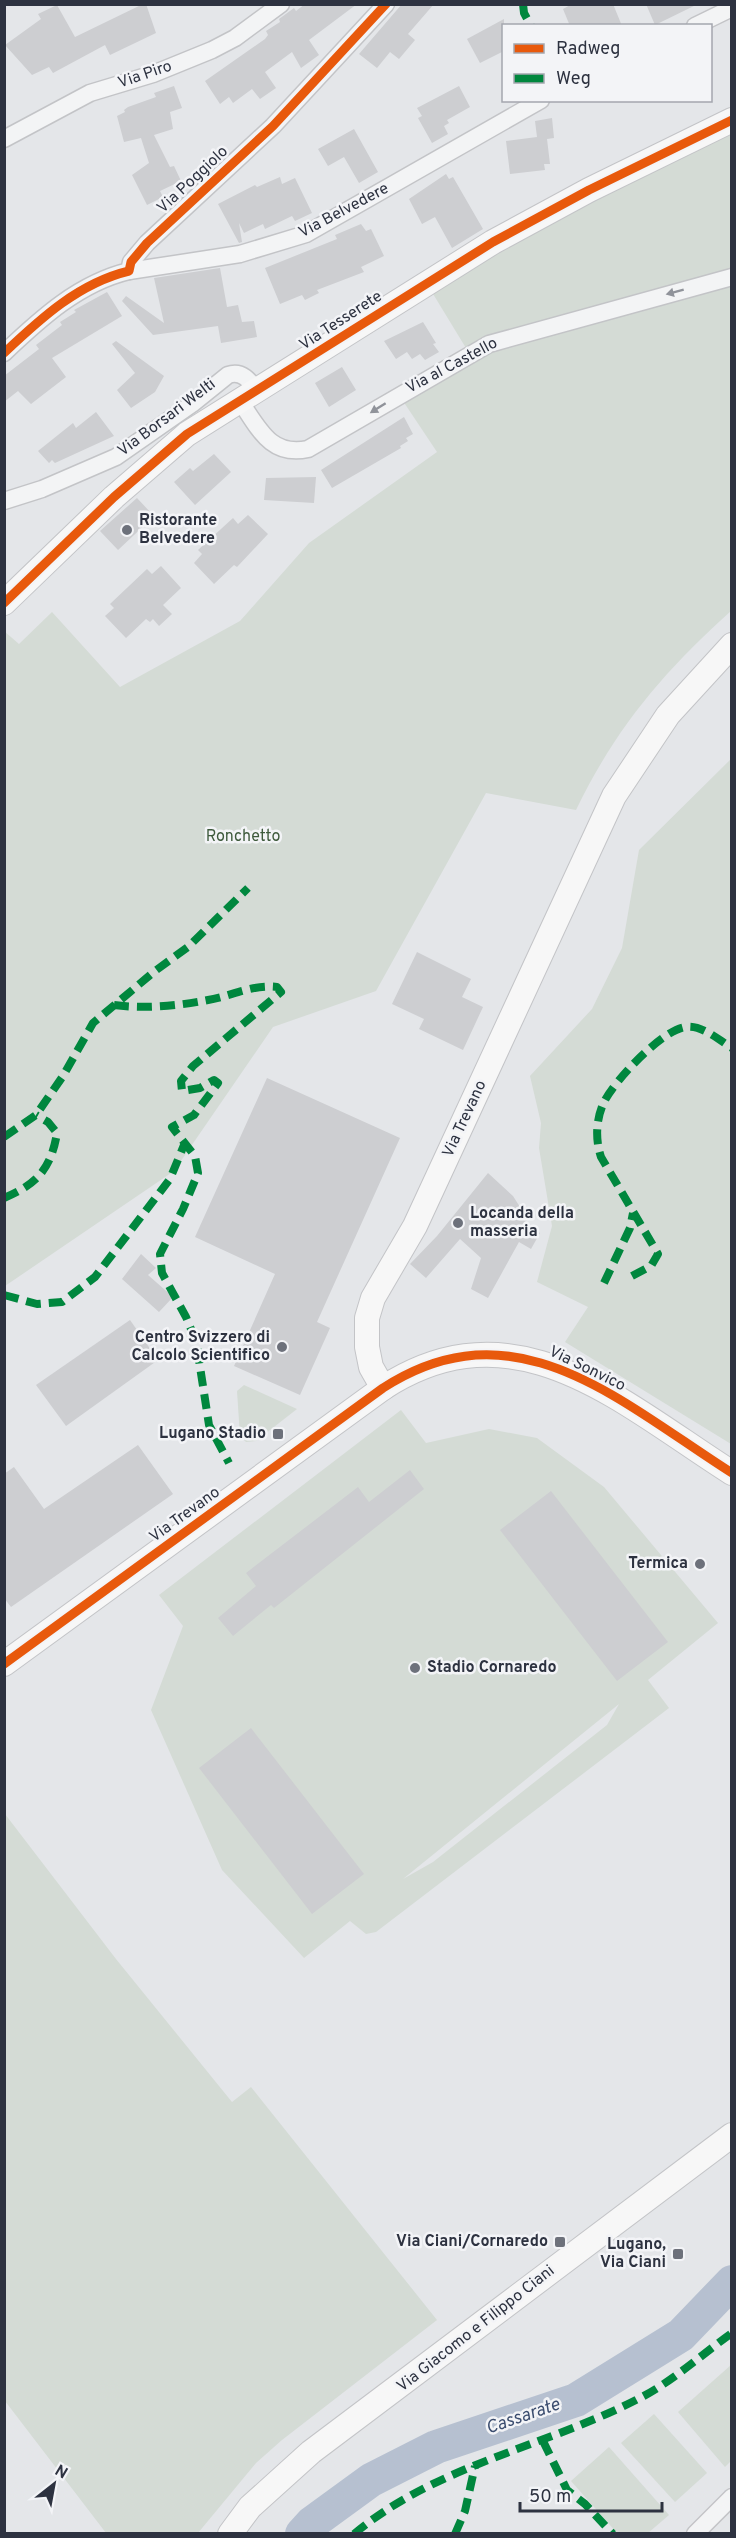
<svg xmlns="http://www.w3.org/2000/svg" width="736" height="2538" font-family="Overpass,sans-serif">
  <rect width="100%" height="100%" fill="#e4e6e9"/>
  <g fill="#d4dbd5" fill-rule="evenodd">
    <path d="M731,120V611C664,671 615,729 576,810L486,793L376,991L273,1027L174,1171L5,1286L4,631L19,644L52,612L120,687L240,621L309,543L437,452L399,395L469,353L427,284Z"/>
    <polygon points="731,759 731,1444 565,1342 588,1307 537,1282 552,1226 539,1148 541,1123 530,1076 592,1009 622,948 639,850"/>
    <polygon points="244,1385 297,1409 256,1441 246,1442 240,1436 237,1391"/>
    <path d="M401,1410L426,1443L489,1429L537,1438L604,1487L718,1623L648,1680L669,1708L376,1932L366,1934L350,1921L304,1958L222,1870L151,1710L183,1626L159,1595ZM619,1704L607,1725L433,1862L403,1879Z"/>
    <polygon points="5,1814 116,1959 232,2102 251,2087 437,2320 282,2440 256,2463 198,2533 106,2533 5,2401"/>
    <polygon points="731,2365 731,2461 725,2467 678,2412"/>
    <polygon points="654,2414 707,2473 675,2502 621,2443"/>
    <polygon points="609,2447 669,2515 648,2533 617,2533 571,2481"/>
  </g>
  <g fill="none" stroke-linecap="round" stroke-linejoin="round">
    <polyline stroke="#b6c0d0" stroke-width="34" points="302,2534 312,2523 371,2480 436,2447 576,2400 681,2335 732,2282"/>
  </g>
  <g fill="#cdced1">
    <polygon points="143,4 146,4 156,33 110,55 105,45 53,73 49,67 32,75 5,45 41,19 38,14 57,5 75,37"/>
    <polygon points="305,4 357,4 309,40 319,55 301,68 292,52 265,72 276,88 260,99 252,89 233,103 229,97 220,104 205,81 265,39 268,35 266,31 280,22 279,19 294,8 296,11"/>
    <polygon points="402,4 434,4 408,34 415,40 399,59 390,52 377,68 359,54"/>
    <polygon points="572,4 613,4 622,26 570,26 563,9"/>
    <polygon points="646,4 698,4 655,25"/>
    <polygon points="504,19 504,51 480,63 467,39"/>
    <polygon points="174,86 182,108 170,112 173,129 154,135 170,167 174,166 181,181 160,191 163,197 147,205 132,175 149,163 141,138 124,142 117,116 125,112 124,110 128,107 156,97 154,93"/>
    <polygon points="459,86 470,107 447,120 449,123 444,126 448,134 432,143 418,118 422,116 417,108"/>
    <polygon points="552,118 554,138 547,139 550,164 544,164 545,170 510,174 506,141 537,137 535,121"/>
    <polygon points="354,129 378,172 359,183 344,157 328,166 318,149"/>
    <polygon points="446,174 449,179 453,177 483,229 452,248 435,217 422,224 409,199"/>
    <polygon points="280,177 282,184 295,178 312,213 295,221 292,216 265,229 263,224 244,233 239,223 242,242 239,243 218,204 255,185 257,187"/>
    <polygon points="361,224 366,231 371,229 384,256 361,267 364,272 317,290 319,293 305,300 302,295 280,304 265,268 337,239 335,235"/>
    <polygon points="220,268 227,307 238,305 242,322 254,321 257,337 221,343 218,326 153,335 122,301 126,296 164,323 154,278"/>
    <polygon points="107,292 122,316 52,358 66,377 31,404 18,391 4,402 4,376 39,349 36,345 62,325 60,322 76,312 74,310"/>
    <polygon points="423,322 436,343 433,344 439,352 425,360 420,354 412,359 407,352 396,359 384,341"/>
    <polygon points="116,341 164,376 155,392 131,408 117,390 135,373 112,344"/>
    <polygon points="342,367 356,390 329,407 315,383"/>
    <polygon points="96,412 114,436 55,463 52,460 49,463 38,451 73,423 76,428"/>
    <polygon points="404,417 413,434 406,438 408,441 400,446 401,448 332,488 321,470"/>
    <polygon points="214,454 231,472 195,505 174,482 190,468 193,471"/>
    <polygon points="316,477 314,503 264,500 266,478"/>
    <polygon points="137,498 151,513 146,518 149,521 118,550 100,531"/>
    <polygon points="248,515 268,534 237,567 234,565 214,584 194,563 202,554 198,550 233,518 238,524"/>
    <polygon points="161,566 181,588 163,605 172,614 159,626 153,619 150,622 146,619 126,638 105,616 114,608 110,604 147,569 152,574"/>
    <polygon points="417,952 471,979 462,997 483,1007 463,1050 419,1029 424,1019 392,1004"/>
    <polygon points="267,1078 400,1138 317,1322 330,1328 300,1395 234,1366 275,1274 195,1237"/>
    <polygon points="488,1173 513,1196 520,1207 516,1214 540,1233 531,1249 519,1242 488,1298 471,1289 481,1258 460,1239 426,1278 410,1264 437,1236"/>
    <polygon points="141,1254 156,1268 148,1275 173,1297 159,1312 122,1279"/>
    <polygon points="130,1320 158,1360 66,1426 36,1385"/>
    <polygon points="138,1445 173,1494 11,1607 4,1598 4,1474 14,1467 44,1509"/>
    <polygon points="410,1470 424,1489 274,1608 271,1605 233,1636 218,1618 256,1586 246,1573 358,1487 369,1502"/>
    <polygon points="551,1491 668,1642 617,1681 500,1530"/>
    <polygon points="251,1728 364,1874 312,1914 199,1768"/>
  </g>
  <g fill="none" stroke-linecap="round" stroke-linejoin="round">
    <defs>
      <g id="street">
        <polyline points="695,26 732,8"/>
        <polyline points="4,139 90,93 153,74 212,50 235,38 281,4"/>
        <polyline points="129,271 240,254 306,234 541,100"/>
        <path d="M4,353C41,318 79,283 129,271L131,262L147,243L273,126L386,4"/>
        <path d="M240,401C259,429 271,457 308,449L489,344L732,277"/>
        <path d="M4,501L42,489L116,457L192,404L228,375C242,370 250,381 257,391"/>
        <polyline points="695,2534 732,2497"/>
      </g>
      <g id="secondary">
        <polyline points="4,603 114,497 187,434 493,242 589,190 732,120"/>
        <polyline points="383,1388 371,1367 367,1347 367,1318 373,1298 415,1226 614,796 668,715 732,645"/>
        <path d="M4,1664L383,1388C516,1302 620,1402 732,1473"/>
        <polyline points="230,2534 250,2507 311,2452 732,2135"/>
      </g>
    </defs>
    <use href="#street" stroke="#c3c4c7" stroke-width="19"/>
    <use href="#secondary" stroke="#c3c4c7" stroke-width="26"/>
    <use href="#street" stroke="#f3f4f5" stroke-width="16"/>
    <use href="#secondary" stroke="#f7f7f7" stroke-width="24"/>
    <g stroke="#00873e" stroke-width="8" stroke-dasharray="15 8" stroke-linecap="butt">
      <polyline points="523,4 524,13 531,26"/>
      <path d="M114,1005C144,1009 178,1006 208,1000C231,996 254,984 277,987L281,992L193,1066L181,1081L182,1091L200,1088L214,1080L218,1083L194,1115L172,1127L195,1156L198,1173L183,1209L160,1254L162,1273L186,1317L196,1341L209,1425L229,1463"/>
      <polyline points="4,1137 36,1115 63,1076 93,1023 155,971 188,947 248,888"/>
      <path d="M4,1198C37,1184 51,1169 57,1133L48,1122L36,1115"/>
      <path d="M632,1276L651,1266L658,1254L601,1157C595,1139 596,1119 604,1102C615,1080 661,1031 685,1027C701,1024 719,1040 732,1048"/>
      <polyline points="604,1283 630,1228 633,1213"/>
      <polyline points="4,1295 37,1304 62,1302 95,1277 170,1179 184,1145"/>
      <polyline points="543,2441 567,2490 585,2504 613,2534"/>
      <path d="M354,2534C436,2465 545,2447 638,2399C672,2382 701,2355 732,2333"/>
      <polyline points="455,2534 465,2511 475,2466"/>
    </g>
    <defs>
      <g id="cycleway">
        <path d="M4,353C41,318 79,283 129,271L131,262L147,243L273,126L386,4"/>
        <polyline points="4,603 114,497 187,434 493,242 589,190 732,120"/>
        <path d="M4,1664L383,1388C516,1302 620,1402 732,1473"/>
      </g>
    </defs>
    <use href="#cycleway" stroke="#f3f4f7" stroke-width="13"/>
    <use href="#cycleway" stroke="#e8590c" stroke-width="9"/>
  </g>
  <defs><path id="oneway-solid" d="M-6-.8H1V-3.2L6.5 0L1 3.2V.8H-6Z" transform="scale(1.5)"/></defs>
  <g fill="#90939a">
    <use href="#oneway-solid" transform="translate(675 292) rotate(165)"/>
    <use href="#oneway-solid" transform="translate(378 408) rotate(148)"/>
  </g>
  <g fill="#6d717b" stroke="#f3f4f7" stroke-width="2">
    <circle cx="127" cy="530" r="6"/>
    <circle cx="458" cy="1223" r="6"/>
    <circle cx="282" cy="1347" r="6"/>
    <rect x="272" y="1428" width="12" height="12" rx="3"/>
    <circle cx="700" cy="1564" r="6"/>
    <circle cx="415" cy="1668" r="6"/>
    <rect x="554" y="2236" width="12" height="12" rx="3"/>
    <rect x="672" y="2248" width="12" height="12" rx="3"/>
  </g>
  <g text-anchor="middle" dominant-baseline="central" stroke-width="5" stroke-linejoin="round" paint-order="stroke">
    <g font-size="16" fill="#2d3240" stroke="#f3f4f7">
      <text transform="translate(145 75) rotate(-19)">Via Piro</text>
      <text transform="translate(193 180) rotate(-43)">Via Poggiolo</text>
      <text transform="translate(344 211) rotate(-28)">Via Belvedere</text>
      <text transform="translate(341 321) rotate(-33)">Via Tesserete</text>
      <text transform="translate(452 366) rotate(-28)">Via al Castello</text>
      <text transform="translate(167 418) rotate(-37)">Via Borsari Welti</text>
      <text transform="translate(465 1119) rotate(-65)">Via Trevano</text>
      <text transform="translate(587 1369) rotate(26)">Via Sonvico</text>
      <text transform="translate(185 1515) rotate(-36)">Via Trevano</text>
      <text transform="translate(476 2329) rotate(-38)">Via Giacomo e Filippo Ciani</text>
    </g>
    <g font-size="16" font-weight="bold" fill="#2d3240" stroke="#f3f4f7" text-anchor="end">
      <text x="139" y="521" text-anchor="start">Ristorante<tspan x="139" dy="18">Belvedere</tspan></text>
      <text x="470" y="1214" text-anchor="start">Locanda della<tspan x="470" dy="18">masseria</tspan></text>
      <text x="270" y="1338">Centro Svizzero di<tspan x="270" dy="18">Calcolo Scientifico</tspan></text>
      <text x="266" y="1434">Lugano Stadio</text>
      <text x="688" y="1564">Termica</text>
      <text x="427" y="1668" text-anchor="start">Stadio Cornaredo</text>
      <text x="548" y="2242">Via Ciani/Cornaredo</text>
      <text x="666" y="2245">Lugano,<tspan x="666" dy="18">Via Ciani</tspan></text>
    </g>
    <g font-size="16" fill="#3e5a3c" stroke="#f3f4f7">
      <text x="243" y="837">Ronchetto</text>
    </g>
    <g font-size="18" font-style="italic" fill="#3b4d6f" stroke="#f3f4f7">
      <text transform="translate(523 2417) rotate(-19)">Cassarate</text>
    </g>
  </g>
  <rect width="736" height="2538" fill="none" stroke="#2d3240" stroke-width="12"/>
  <rect x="502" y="24" width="210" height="78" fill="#f3f4f7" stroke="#a4a6ae" stroke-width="1.5"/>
  <rect x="514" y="44" width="30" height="9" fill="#e8590c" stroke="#a4a6ae" stroke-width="1.5"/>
  <text x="556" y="54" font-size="18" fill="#2d3240">Radweg</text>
  <rect x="514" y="74" width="30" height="9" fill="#00873e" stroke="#a4a6ae" stroke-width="1.5"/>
  <text x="556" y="84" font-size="18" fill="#2d3240">Weg</text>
  <g transform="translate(54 2484) rotate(31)" stroke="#f3f4f7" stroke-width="4.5" paint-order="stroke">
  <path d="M0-4.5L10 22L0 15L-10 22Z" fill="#2d3240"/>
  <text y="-9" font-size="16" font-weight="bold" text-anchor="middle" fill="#2d3240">N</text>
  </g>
  <path d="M520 2502v9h142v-9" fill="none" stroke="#2d3240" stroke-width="3"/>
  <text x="529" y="2502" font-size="18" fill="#2d3240" stroke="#f3f4f7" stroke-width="4.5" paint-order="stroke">50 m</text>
</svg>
